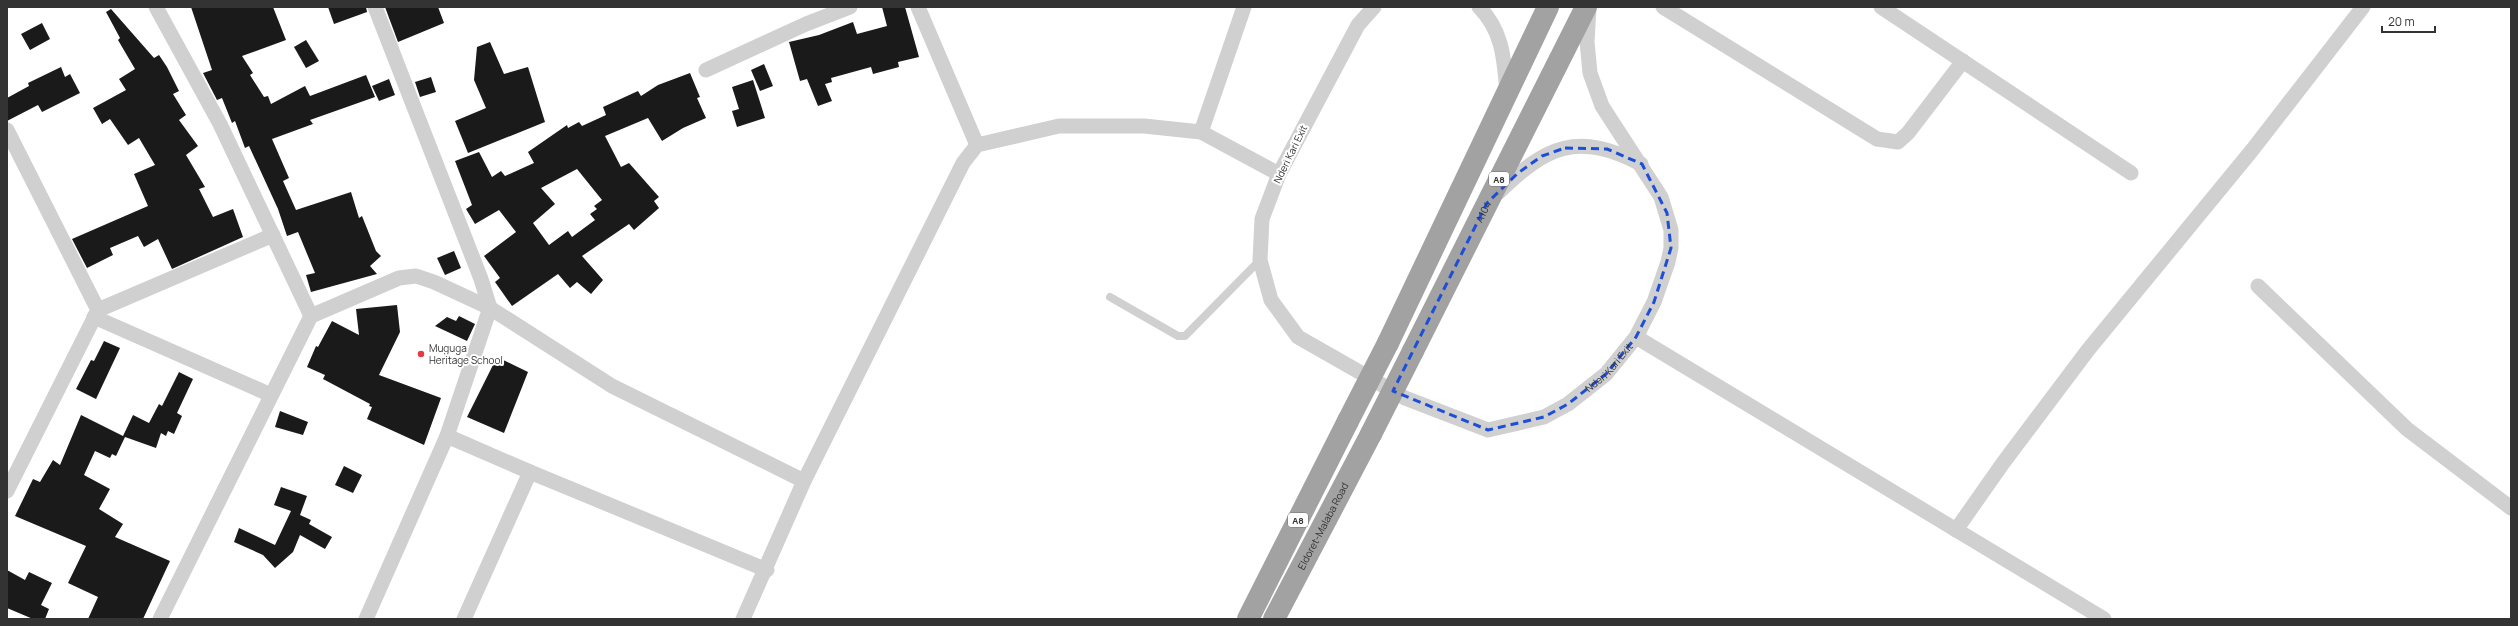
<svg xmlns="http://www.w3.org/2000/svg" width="2518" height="626" font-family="Manrope,sans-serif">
  <rect width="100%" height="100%" fill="#fff"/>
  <g fill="#1a1a1a" fill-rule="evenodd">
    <polygon points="191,7 273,7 286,40 242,56 253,73 250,75 264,97 268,96 271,104 305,86 310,96 366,75 375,97 310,120 313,124 272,139 289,178 283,181 296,210 351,192 359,218 362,216 376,251 381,256 370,266 377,274 311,292 306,275 315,273 298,232 287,236 278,209 249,146 245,148 235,121 232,123 222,98 217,100 203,73 212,70"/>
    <polygon points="328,7 366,7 367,12 334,24"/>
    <polygon points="385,7 438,7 444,23 398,42"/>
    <polygon points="882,7 905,7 919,57 898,62 899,67 873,74 871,67 831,78 832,82 825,84 832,101 818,106 807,79 800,81 789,42 819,35 853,22 857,34 887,26"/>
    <polygon points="111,9 154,58 159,55 167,67 179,91 173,94 186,115 179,120 198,146 186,155 205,187 199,189 213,217 233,209 243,237 172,269 158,239 144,247 138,236 110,248 113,255 87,268 72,239 148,206 134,174 155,165 139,138 128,145 110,119 102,124 93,108 126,90 119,79 135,69 118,40 120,38 106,12"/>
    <polygon points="42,23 50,39 30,50 21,34"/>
    <polygon points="306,40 319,61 306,68 294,47"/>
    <polygon points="490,42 504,74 528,67 545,122 468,153 455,121 486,108 474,80 477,47"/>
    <polygon points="764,64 773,86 760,91 751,70"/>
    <polygon points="61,67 65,77 70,74 80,93 42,112 38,105 7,121 7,98 29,86 28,83"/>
    <path d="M690,73L700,97L697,98L706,118L683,128L662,141L648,118L605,136L621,167L629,163L659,197L654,201L659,208L634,230L629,224L582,256L603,280L591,294L577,282L570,288L558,274L512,306L495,282L500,278L484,256L516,232L499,210L475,224L466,209L472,205L455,161L479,152L492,177L501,171L505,176L534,163L528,152L567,125L568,128L579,122L582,126L606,115L603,107L638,91L641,96L658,85ZM577,169L602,200L594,206L597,209L590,214L595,220L572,237L568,231L549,245L533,223L555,204L541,188Z"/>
    <polygon points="431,77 436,92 420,97 415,82"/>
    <polygon points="389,79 395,95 379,101 372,86"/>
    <polygon points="753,80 765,118 737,127 732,111 739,109 732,87"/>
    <polygon points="454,251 461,268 445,275 437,258"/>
    <polygon points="397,305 400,332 379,375 441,398 424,445 367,419 372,407 369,406 370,404 323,379 325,375 307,367 316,346 318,347 332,321 359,335 356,309"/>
    <polygon points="459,316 475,324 467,341 435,326 447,317 456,321"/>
    <polygon points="104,341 120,348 96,399 76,389 91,360 94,361"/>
    <polygon points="497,357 528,372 504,433 467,417"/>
    <polygon points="179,372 193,379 177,413 182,416 174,434 168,431 166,436 161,433 156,448 125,437 116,456 112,454 110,458 95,451 84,475 110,489 99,509 123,524 115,537 170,561 143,619 88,619 98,597 68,583 86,546 15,516 33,479 40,482 53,460 60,465 81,415 123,436 133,415 149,423 159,404 162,406"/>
    <polygon points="280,411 308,422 303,435 275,427"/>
    <polygon points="344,466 362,475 353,493 335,485"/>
    <polygon points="281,487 307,496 300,515 311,520 309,524 332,537 325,549 300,535 293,552 275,568 263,555 234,542 239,528 275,545 291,511 274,505"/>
    <polygon points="7,570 25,580 29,572 52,583 41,605 49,609 45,619 33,619 7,608"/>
  </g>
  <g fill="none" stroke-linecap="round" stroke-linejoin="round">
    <polyline stroke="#d0d0d0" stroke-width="8" points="1110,297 1178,336 1185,336 1260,260"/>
    <g stroke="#d0d0d0" stroke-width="15">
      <polyline points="156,7 220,124 311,316"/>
      <polyline points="918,7 977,145"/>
      <path id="s1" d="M1374,7L1358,25L1279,174L1262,219L1260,260L1271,300L1298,337L1405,398L1488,430L1544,417L1568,404L1606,374L1636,337L1654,302L1668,262L1671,248V230L1661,197L1602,106L1590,73L1587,42L1589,8"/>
      <path d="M1479,7C1503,31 1504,60 1507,92"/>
      <polyline points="1663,7 1877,139 1898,142 1908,133 1963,61"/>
      <polyline points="1881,7 2131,173"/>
      <polyline points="706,70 806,24 850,7"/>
      <polyline points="7,130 98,310"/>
      <polyline points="1201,132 1244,7"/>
      <path d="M1498,193C1546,146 1577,131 1641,164"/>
      <polyline points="2258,286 2407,429 2511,508"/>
      <polyline points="94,317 271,395"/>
      <polyline points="1636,337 2104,619"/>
      <polyline points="447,436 530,472"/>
      <polyline points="7,491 98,310 273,235"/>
      <polyline points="1956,530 2003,463 2088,350 2253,149 2363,7"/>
      <polyline points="160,619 311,316 399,278 416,276 434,282 490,308 612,386 804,481"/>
      <polyline points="366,619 447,436 490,308 481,279 375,7"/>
      <polyline points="464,619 530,472 767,570"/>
      <polyline points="743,619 804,481 963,163 977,145 1059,126 1144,126 1201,132 1279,174"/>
    </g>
    <g stroke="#a2a2a2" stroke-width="22">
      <polyline points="1388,343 1548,7"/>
      <path id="s2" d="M1413,351L1586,7"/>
      <polyline points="1248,619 1348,421"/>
      <path id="s3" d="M1274,619L1371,434"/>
    </g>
    <g stroke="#a2a2a2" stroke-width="22">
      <polyline points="1348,421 1388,343"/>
      <polyline points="1371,434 1413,351"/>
    </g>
  </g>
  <path fill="none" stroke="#1d4ed8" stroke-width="3" stroke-dasharray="8 5" stroke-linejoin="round" d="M1565,148L1607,149L1642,164L1667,213L1671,248L1654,302L1636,337L1606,374L1568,404L1544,417L1488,430L1393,391L1487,203L1518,173L1542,156Z"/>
  <circle fill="#e63946" stroke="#fff" stroke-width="1.5" cx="421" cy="354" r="4"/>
  <g text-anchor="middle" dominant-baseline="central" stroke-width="4" stroke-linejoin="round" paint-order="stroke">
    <g fill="#fff" stroke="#707070" stroke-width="1">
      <rect x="1489" y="172" width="20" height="14" rx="3"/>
      <rect x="1288" y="513" width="20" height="14" rx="3"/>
    </g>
    <g font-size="9" font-weight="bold" fill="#333">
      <text x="1499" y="179">A8</text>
      <text x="1298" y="520">A8</text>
    </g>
    <g font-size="10" fill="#333" stroke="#fff">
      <text transform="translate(1290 154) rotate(-64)">Nderi Kari Exit</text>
      <text stroke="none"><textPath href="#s2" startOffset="156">A104</textPath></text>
      <text stroke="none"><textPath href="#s1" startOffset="721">Nderi Kari Exit</textPath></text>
      <text stroke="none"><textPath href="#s3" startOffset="105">Eldoret-Malaba Road</textPath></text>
    </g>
    <g font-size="10" fill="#333" stroke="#fff" text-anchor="start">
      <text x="429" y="348">Muguga<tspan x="429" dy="12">Heritage School</tspan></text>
    </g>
  </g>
  <rect width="2518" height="626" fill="none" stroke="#333333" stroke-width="16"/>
  <path d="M2382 26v6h53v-6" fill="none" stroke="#333333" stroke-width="2"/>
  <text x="2388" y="26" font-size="12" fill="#333333" stroke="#ffffff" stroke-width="3" paint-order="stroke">20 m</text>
</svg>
